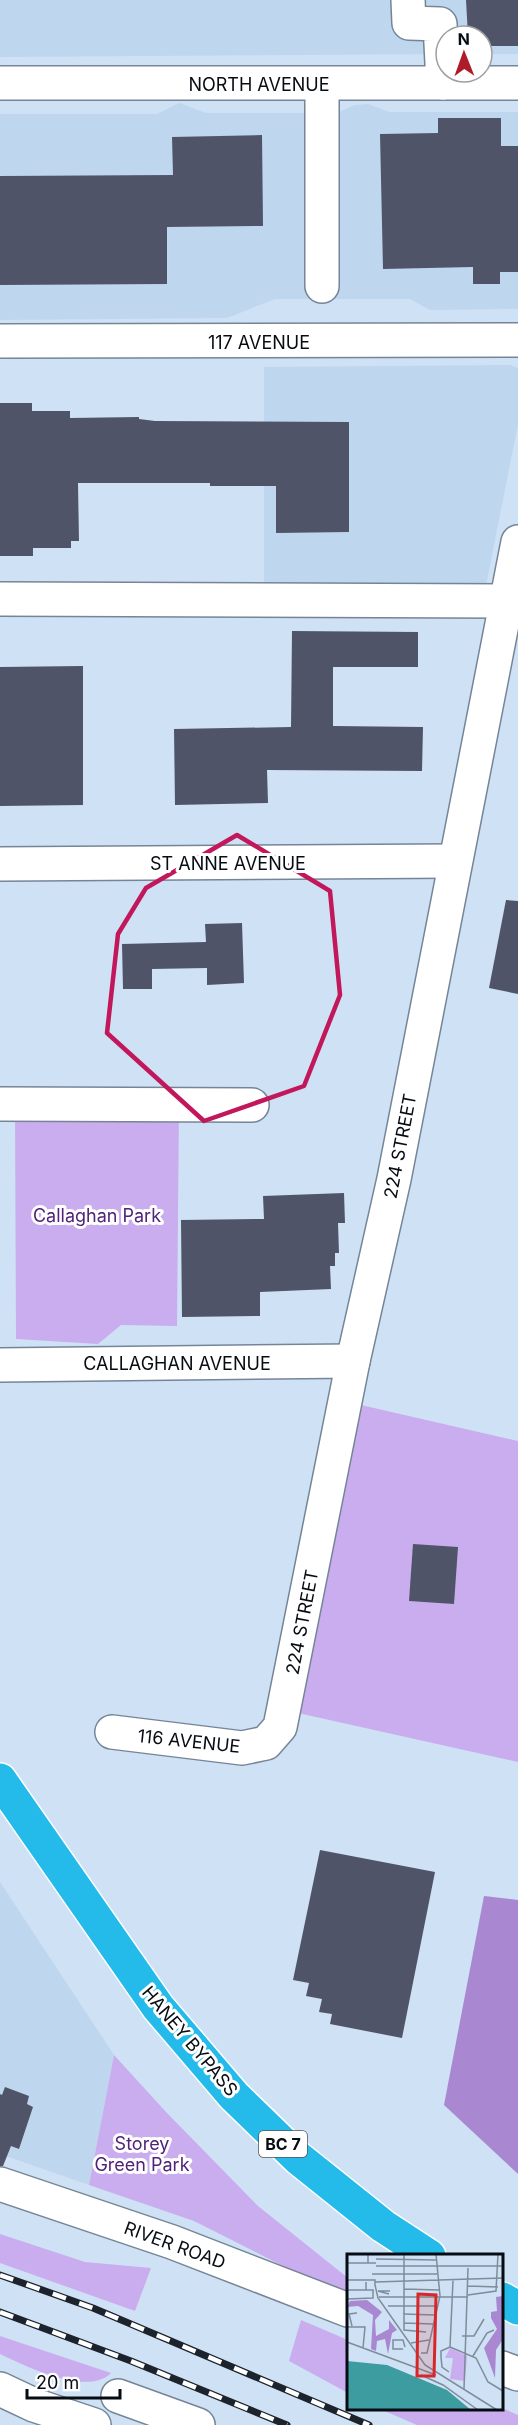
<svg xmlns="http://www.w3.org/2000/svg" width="518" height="2425" font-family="Inter,sans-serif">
  <rect width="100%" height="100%" fill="#cfe1f4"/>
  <g fill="#bfd6ef">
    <polygon points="0,0 518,0 518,54 482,54 482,36 446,36 446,54 0,57"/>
    <polygon points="179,103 206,113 336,113 355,105 368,104 389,112 518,112 518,309 430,310 410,299 275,299 227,318 0,320 0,114 157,114"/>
    <polygon points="510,365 518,368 518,424 483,601 264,600 264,367"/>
    <polygon points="0,1882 114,2055 89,2185 0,2154"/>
  </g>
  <g fill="#caadee">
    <polygon points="15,1104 179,1105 177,1326 121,1325 98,1344 16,1339"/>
    <polygon points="361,1405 518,1441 518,1762 298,1713"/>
    <polygon points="114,2055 166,2112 258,2206 348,2278 348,2292 285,2267 194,2221 89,2185"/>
    <polygon points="0,2234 85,2262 151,2268 135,2311 0,2263"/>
    <polygon points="301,2320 348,2340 348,2393 289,2361"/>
    <path d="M0,2336L111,2373C88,2397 25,2366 0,2354Z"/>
    <polygon points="502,2408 518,2415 518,2425 417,2425 380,2409"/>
  </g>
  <polygon fill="#a988d1" points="484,1896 518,1900 518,2174 444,2105"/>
  <g fill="#505468">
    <polygon points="466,0 518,0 518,46 482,46 482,36 468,36"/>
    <polygon points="438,118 501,118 501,146 518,146 518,272 500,272 500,284 473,284 473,267 383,269 380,134 438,133"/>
    <polygon points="262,135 263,226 167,227 167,284 0,285 0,176 173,175 172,137"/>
    <polygon points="0,403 32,403 32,411 70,411 70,418 139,417 139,419 155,421 349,422 349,532 276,533 276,486 210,486 210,483 78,483 79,541 71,541 71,548 33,548 33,556 0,556"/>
    <polygon points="292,631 418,632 418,667 333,667 333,726 423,727 422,771 267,770 268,803 175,805 174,729 291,727"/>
    <polygon points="83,666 83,805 0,806 0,667"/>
    <polygon points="506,900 518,901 518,994 489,988"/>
    <polygon points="242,923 244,983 207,985 207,968 152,969 152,989 123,989 122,944 206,942 205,924"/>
    <polygon points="344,1193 345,1223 338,1223 339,1253 335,1253 335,1266 330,1266 331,1289 260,1292 260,1316 182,1317 181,1220 264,1219 263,1196"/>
    <polygon points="413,1544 458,1547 454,1604 409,1601"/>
    <polygon points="320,1850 435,1872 402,2038 330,2024 332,2014 319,2012 322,1999 306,1996 309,1983 293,1980"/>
    <polygon points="5,2087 29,2096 27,2104 33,2107 19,2149 11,2146 3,2166 0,2166 0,2094 2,2095"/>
  </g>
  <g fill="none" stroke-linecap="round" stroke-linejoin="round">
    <defs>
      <g id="minor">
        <polyline points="408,0 409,23 440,24 443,83"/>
        <polyline points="0,83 518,83"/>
        <polyline points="322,84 322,286"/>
        <polyline points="0,341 518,340"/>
        <polyline points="0,599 506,601"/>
        <polyline points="0,864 455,861"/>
        <polyline points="0,1104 252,1105"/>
        <polyline points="0,1365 353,1361"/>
        <polyline points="112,1732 242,1748 266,1743 280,1727 353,1361 394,1179 518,542"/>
        <polyline points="0,2184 172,2242 348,2310"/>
        <polyline points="502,2368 518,2374"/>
        <polyline points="0,2389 34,2405 94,2425"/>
        <polyline points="118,2396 198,2425"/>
      </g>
      <g id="highway">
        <polyline points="0,1780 158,2007 234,2096 298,2158 383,2226 429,2256"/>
        <polyline points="502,2299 518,2308"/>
      </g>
    </defs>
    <use href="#minor" stroke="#758597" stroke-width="36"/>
    <use href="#highway" stroke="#fff" stroke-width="36"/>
    <use href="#minor" stroke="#fff" stroke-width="33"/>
    <use href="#highway" stroke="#24bbea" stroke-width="33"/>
    <defs>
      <g id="rail">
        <polyline points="0,2275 93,2308 369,2425"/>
        <polyline points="0,2312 131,2361 287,2425"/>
      </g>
    </defs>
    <use href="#rail" stroke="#1d232c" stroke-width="7"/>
    <use href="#rail" stroke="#fff" stroke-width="4.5" stroke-dasharray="14" stroke-linecap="butt"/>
  </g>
  <path fill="none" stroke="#c2185b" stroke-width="4.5" stroke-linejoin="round" d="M237,835L330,891L340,995L304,1086L204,1121L107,1033L118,934L146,888Z"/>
  <g text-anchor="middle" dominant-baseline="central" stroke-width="6" stroke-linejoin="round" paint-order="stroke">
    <rect fill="#fff" stroke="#51555a" stroke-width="1.5" x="259" y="2131" width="48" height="26" rx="4.5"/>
    <g font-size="16" font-weight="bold" fill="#070c13">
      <text x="283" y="2144">BC 7</text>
    </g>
    <g font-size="18" fill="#070c13" stroke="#fff">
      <text x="259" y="84">NORTH AVENUE</text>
      <text x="259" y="342">117 AVENUE</text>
      <text x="228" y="863">ST ANNE AVENUE</text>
      <text transform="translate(400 1146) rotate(-79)">224 STREET</text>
      <text x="177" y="1363">CALLAGHAN AVENUE</text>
      <text transform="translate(302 1622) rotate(-79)">224 STREET</text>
      <text transform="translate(189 1741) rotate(6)">116 AVENUE</text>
      <text transform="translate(190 2041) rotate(50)">HANEY BYPASS</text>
      <text transform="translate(175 2245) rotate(20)">RIVER ROAD</text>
    </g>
    <g font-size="18" fill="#502379" stroke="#fff">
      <text x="97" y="1215">Callaghan Park</text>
      <text x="142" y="2143">Storey<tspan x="142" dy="21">Green Park</tspan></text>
    </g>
  </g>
  <g transform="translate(347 2254)">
    <rect width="156" height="156" fill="#cfe1f4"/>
    <path d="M103,94L120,102L118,127L103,125L106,104H98Z" fill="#caadee"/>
    <path d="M156,42V85L149,96L148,124L137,94L150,75L144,64V58L150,57L149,43ZM20,46L35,58L28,66L29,82L42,75V66L50,76L45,79L41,100L38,85L30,87L29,97L24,95L26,61L11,52L0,53L3,47Z" fill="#a988d1"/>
    <path d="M0,107L40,111L100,136L124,156H0Z" fill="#3c9ca0"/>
    <path fill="none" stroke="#7f8c9a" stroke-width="1.5" d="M0,0H21V9M57,0V76L79,78M29,5L90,6M0,9H29M29,12H156M25,20H90M0,26H28V32M28,28L156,24M28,31L31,44L78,111L150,156M121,32L151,33M57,35L92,36M0,36H19M42,40L31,37H43M121,41L149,37L151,0M32,43H121M0,45L26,44V36H19V28M41,52H90M56,60L88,61M57,69L86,70M5,72L2,60L10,59M0,73H18L16,94M115,82H127L137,65M0,88L89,121M64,89L82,86M103,93L129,104L141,128L156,137M103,93L106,26M56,95H46V86H56L58,93M74,99H80L93,42L89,0M126,102L140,79L147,76M102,118L95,113L94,103V97L103,93M74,121L96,131L131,156M117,135L121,14"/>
    <path fill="#d62828" fill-opacity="0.15" stroke="#d62828" stroke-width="3" d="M71,40L89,41L87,122H70Z"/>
    <rect width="156" height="156" fill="none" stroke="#070c13" stroke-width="3"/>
  </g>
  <g transform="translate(464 54) rotate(359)"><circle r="28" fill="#ffffff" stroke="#9c9ea1" stroke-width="1.5"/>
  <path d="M0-4.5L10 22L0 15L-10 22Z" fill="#af1c29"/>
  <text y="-9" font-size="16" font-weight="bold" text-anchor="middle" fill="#070c13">N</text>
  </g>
  <path d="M27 2389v9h93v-9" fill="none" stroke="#070c13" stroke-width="3"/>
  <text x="36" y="2389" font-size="18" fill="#070c13" stroke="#ffffff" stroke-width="4.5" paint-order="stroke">20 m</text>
</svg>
